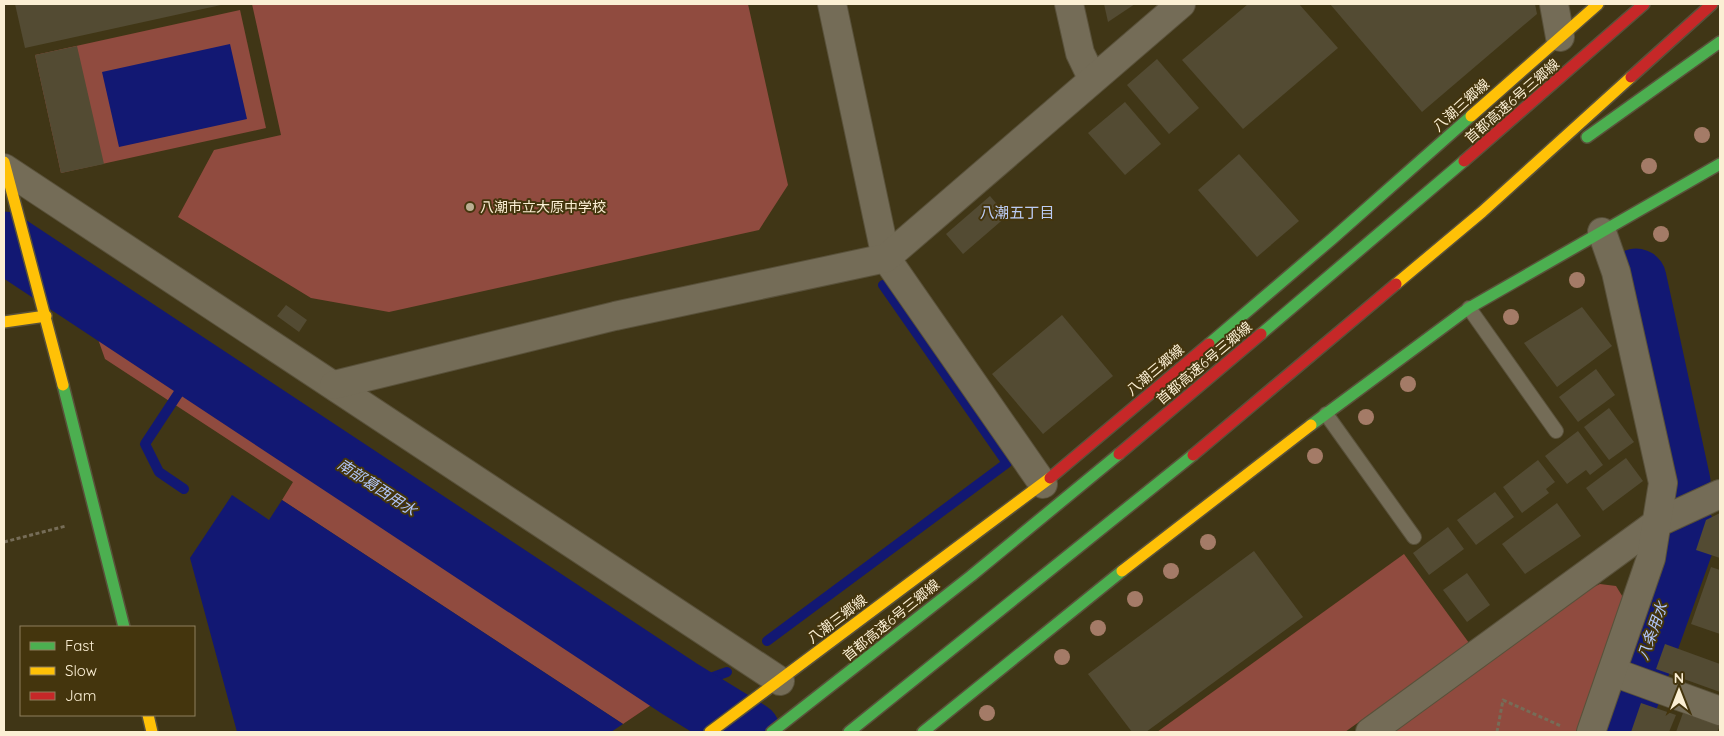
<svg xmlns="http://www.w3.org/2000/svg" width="1724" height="736" font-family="Quicksand,'Noto Sans JP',sans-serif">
  <rect width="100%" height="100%" fill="#403616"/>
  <g fill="#904b3f">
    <polygon points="252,4 748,4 788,185 759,230 389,312 311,298 178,217 214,150 281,135"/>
    <polygon points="240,10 266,128 61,173 35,55"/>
    <polygon points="92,322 663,697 623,724 282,500 293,482 105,359"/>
    <polygon points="1404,554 1469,643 1345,732 1157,732"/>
    <polygon points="1600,584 1616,586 1624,599 1576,732 1393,732 1589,589"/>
  </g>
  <g fill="#121873">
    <polygon points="230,44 247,119 119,147 102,72"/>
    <polygon points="232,495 269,520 282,500 623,724 611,732 237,732 190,558"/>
  </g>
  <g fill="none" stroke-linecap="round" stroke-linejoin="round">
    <g stroke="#121873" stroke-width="10">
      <polyline points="184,489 159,472 145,444 195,368"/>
      <polyline points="767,641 1007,463 883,285"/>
      <polyline points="680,689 727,672"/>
    </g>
    <g stroke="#121873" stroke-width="61">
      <polyline points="4,242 680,689 750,732"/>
      <polyline points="1636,279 1680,482"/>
      <polyline points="1616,732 1684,542 1684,529"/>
    </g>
  </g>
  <g fill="#534b33">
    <polygon points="15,4 221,4 221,5 25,48"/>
    <polygon points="1104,4 1135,4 1108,22"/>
    <polygon points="1248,4 1299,4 1338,48 1243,129 1182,60"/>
    <polygon points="1330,4 1535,4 1537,14 1422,112"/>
    <polygon points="77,46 104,164 61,173 35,55"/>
    <polygon points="1157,59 1199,108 1169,134 1127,85"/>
    <polygon points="1125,102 1161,144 1125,175 1088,133"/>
    <polygon points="1239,154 1299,221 1257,257 1198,190"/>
    <polygon points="990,196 1007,216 963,254 946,234"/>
    <polygon points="286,305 307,320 299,332 277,316"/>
    <polygon points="1582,307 1612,346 1557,387 1524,343"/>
    <polygon points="1062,315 1113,376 1043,434 992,374"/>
    <polygon points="1596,369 1615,395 1578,422 1559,397"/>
    <polygon points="1609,408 1634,442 1609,460 1584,427"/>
    <polygon points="1578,431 1603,465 1590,475 1586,470 1567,484 1545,456"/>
    <polygon points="1626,458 1643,481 1603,511 1586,488"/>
    <polygon points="1538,460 1555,482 1546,489 1549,493 1522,513 1503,487"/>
    <polygon points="1495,492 1514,517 1476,545 1457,520"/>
    <polygon points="1557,503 1581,536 1525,574 1502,544"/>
    <polygon points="1720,513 1720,558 1696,550 1706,520"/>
    <polygon points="1448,527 1464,549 1429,575 1413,553"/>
    <polygon points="1254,551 1303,617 1146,732 1132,732 1088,674"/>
    <polygon points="1711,567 1720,570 1720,634 1691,624"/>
    <polygon points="1467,573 1490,605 1467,622 1443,590"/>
    <polygon points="1665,644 1720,664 1720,692 1656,669"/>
    <polygon points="1641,703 1676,715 1669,732 1631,732"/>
    <polygon points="1683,713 1720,726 1717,732 1676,732"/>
  </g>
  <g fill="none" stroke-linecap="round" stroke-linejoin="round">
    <defs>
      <g id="lane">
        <polyline points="1469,308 1556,431"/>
        <polyline points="1326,414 1414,537"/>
      </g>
      <g id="street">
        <polyline points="832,4 886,258 1043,484"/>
        <polyline points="1069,4 1080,53 1092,78"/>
        <polyline points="1554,4 1560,37"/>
        <polyline points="4,168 780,681"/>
        <polyline points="334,385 615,316 886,258 1181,4"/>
        <polyline points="1613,672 1720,711"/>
        <polyline points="1370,732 1657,523 1720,494"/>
        <polyline points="1591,732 1651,558 1663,483 1616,272 1602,232"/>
      </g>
      <g id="fast">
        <polyline points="1587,137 1720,42"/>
        <polyline points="1261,334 1464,161"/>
        <polyline points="1209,344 1332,239 1471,116"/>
        <polyline points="63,385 124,627"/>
        <polyline points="1311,425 1469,308 1720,164"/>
        <polyline points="772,732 971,576 1119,454"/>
        <polyline points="849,732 1193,455"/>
        <polyline points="923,732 1122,571"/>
      </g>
      <g id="slow">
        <polyline points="1471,116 1598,4"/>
        <polyline points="4,162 63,385"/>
        <polyline points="1396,284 1482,212 1631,77"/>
        <polyline points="4,322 46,316"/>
        <polyline points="1122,571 1311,425"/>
        <polyline points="148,715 152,732"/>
        <polyline points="710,732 1050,478"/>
      </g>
      <g id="jam">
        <polyline points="1631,77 1712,4"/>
        <polyline points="1464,161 1644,4"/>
        <polyline points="1119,454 1261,334"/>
        <polyline points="1193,455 1396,284"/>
        <polyline points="1050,478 1209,344"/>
      </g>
    </defs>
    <use href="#lane" stroke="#59513a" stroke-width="16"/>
    <use href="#street" stroke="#59513a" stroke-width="30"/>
    <use href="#fast" stroke="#59513a" stroke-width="14"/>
    <use href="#slow" stroke="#59513a" stroke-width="14"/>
    <use href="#jam" stroke="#59513a" stroke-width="14"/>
    <g stroke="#766d58" stroke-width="3" stroke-dasharray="4 2.5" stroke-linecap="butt">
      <polyline points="4,542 66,526"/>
      <polyline points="1497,732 1503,700 1561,726"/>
    </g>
    <use href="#lane" stroke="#746c57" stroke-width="14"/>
    <use href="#street" stroke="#746c57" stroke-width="28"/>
    <use href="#fast" stroke="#4caf50" stroke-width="11"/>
    <use href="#slow" stroke="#ffc107" stroke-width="11"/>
    <use href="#jam" stroke="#c62828" stroke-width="11"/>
  </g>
  <g fill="#a47b67">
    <circle cx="1702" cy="135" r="8"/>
    <circle cx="1649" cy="166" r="8"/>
    <circle cx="1661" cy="234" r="8"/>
    <circle cx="1577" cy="280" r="8"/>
    <circle cx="1511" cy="317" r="8"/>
    <circle cx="1408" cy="384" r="8"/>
    <circle cx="1366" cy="417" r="8"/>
    <circle cx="1315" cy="456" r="8"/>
    <circle cx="1208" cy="542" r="8"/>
    <circle cx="1171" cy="571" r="8"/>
    <circle cx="1135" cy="599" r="8"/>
    <circle cx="1098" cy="628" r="8"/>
    <circle cx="1062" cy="657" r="8"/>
    <circle cx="987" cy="713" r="8"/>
  </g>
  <circle fill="#baae92" stroke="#44350d" stroke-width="2" cx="470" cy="207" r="5"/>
  <g text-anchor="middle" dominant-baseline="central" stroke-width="4" stroke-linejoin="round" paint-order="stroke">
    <g font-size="14" fill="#fbefd4" stroke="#44350d">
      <text transform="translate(1512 101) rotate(-41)">首都高速6号三郷線</text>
      <text transform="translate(1461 105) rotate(-42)">八潮三郷線</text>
      <text transform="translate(1204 363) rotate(-40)">首都高速6号三郷線</text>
      <text transform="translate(1155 370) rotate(-40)">八潮三郷線</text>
      <text transform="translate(837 619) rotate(-37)">八潮三郷線</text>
      <text transform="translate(891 620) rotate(-39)">首都高速6号三郷線</text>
    </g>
    <g font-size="14" fill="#fbefd4" stroke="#44350d" text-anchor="start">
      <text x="480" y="207">八潮市立大原中学校</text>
    </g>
    <g font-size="15" fill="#bbccf5" stroke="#44350d">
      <text x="1017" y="212">八潮五丁目</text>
    </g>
    <g font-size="15" font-style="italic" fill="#b1c6fb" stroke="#44350d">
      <text transform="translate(377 487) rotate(33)">南部葛西用水</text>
      <text transform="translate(1652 631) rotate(-70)">八条用水</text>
    </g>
  </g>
  <rect width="1724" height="736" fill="none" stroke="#fbefd4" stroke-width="10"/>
  <rect x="20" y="626" width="175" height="90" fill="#44350d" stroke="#8d7f5d"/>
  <rect x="30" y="642" width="25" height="8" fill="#4caf50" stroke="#8d7f5d"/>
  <text x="65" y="651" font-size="15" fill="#fbefd4">Fast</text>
  <rect x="30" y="667" width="25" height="8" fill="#ffc107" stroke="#8d7f5d"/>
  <text x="65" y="676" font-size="15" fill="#fbefd4">Slow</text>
  <rect x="30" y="692" width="25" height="8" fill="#c62828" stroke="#8d7f5d"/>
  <text x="65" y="701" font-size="15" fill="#fbefd4">Jam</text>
  <g transform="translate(1679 691)" stroke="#44350d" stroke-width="4" paint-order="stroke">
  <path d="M0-4L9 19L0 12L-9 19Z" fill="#fbefd4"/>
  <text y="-8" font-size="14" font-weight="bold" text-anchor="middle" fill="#fbefd4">N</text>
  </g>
</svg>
